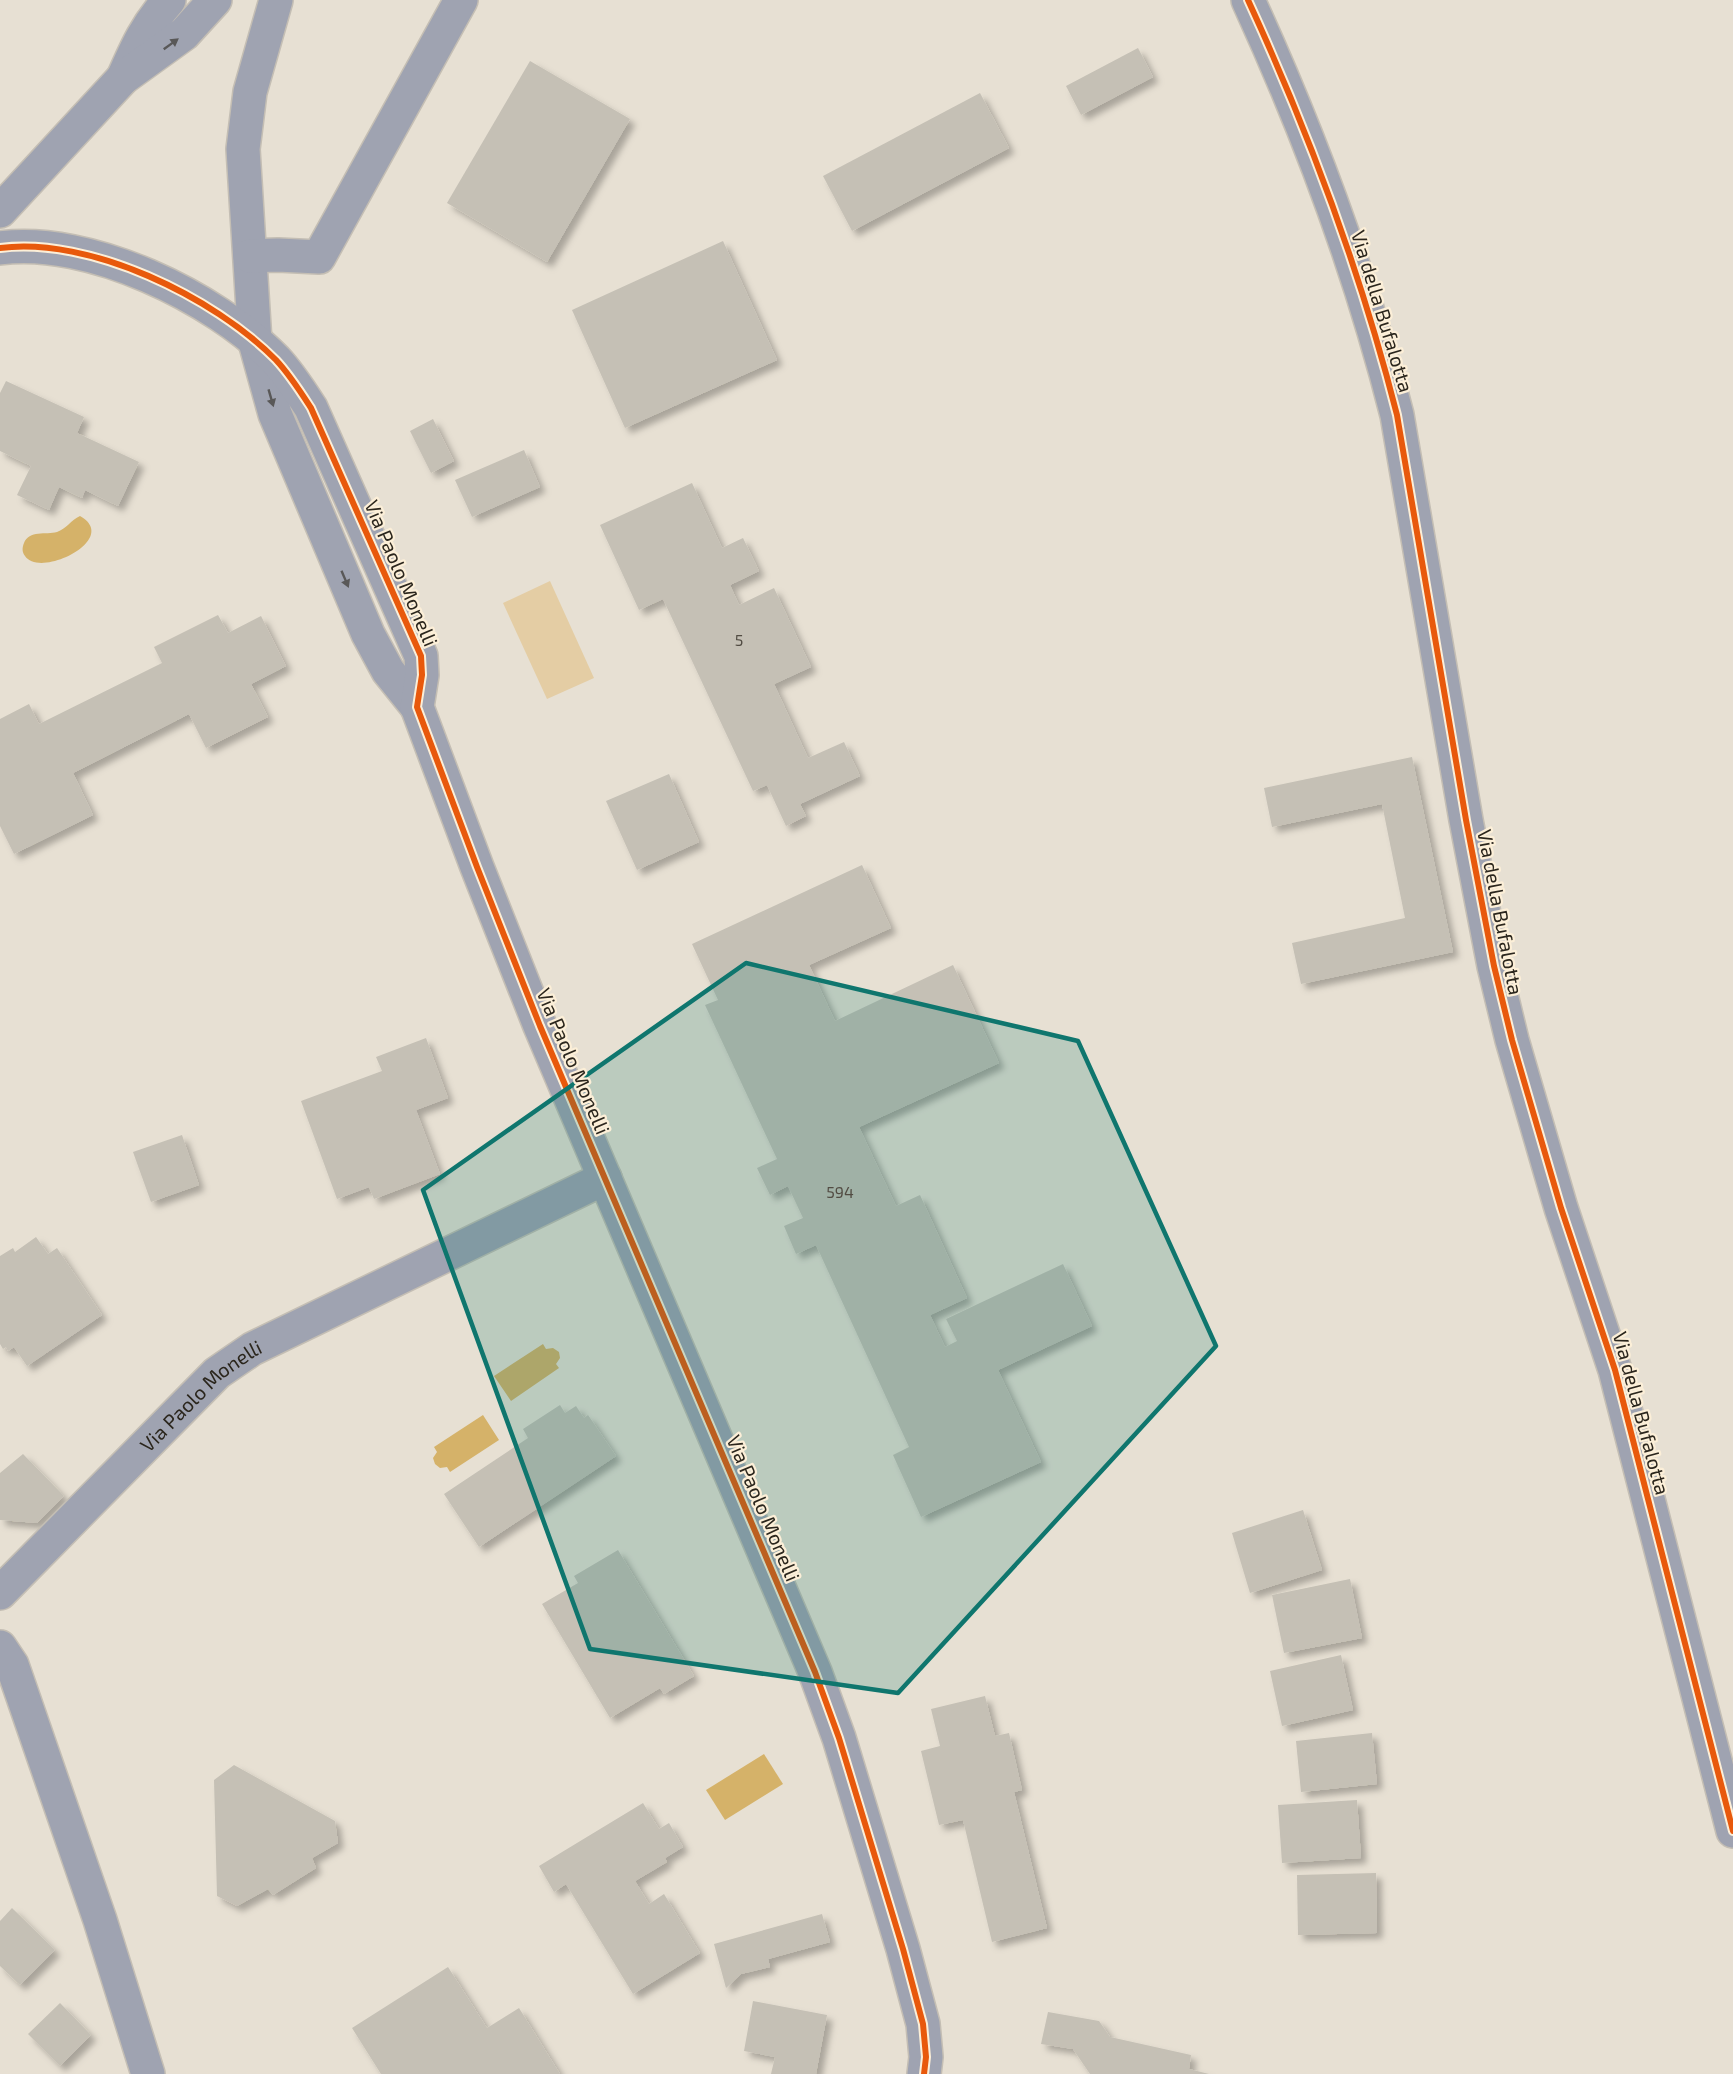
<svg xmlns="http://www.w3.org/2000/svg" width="1733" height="2074" font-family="'Exo 2',sans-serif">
  <defs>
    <filter id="shadow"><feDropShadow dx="5.5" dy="5.5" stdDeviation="3" flood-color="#0004"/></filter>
  </defs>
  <rect width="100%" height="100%" fill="#e7e0d3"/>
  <polygon fill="#e4cda4" points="550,581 594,678 547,699 503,603"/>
  <g fill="#d5b269">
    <path d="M80,516C121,539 40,579 25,556C22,552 22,548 24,543C29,530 46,535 57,532C66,529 71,520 80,516Z"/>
    <polygon points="543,1344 546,1349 553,1348 559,1352 560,1358 556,1364 559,1368 511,1401 494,1376"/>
    <polygon points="483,1415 499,1440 450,1472 447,1467 440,1468 435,1464 433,1458 437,1452 434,1447"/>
    <polygon points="764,1754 783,1784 725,1820 706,1790"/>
  </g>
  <g fill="#c5c0b5" filter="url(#shadow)">
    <polygon points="1138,48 1153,77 1081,115 1066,86"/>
    <polygon points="530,61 630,119 547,262 447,203"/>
    <polygon points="980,93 1009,148 852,231 823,176"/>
    <polygon points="723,241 777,360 625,428 572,310"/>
    <polygon points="6,381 84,417 77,433 139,462 118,506 85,490 82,498 59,487 49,510 17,495 31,466 0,451 0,393"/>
    <polygon points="433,419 454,461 431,473 410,431"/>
    <polygon points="524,450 540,487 472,517 455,480"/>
    <polygon points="692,483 722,548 743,538 759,571 730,585 739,605 774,588 811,667 774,684 808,758 844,742 860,776 800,804 806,816 786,826 767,785 753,791 663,599 639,610 600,525"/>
    <polygon points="218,615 228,633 261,616 286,666 251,684 268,717 206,748 189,714 73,773 93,815 14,854 0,826 0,719 29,704 39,724 162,663 154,647"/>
    <polygon points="1412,757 1453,952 1301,984 1292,943 1405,918 1382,804 1272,827 1264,788"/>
    <polygon points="669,774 699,842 637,870 606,801"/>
    <polygon points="862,865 891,928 809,965 835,1021 953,965 999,1063 859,1127 896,1206 920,1195 967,1298 930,1315 945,1347 957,1341 946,1319 1063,1264 1092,1326 998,1370 1041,1462 921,1517 893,1455 909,1447 816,1245 796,1254 784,1226 803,1218 788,1186 770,1195 757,1168 777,1159 705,1005 718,1000 692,944"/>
    <polygon points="426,1038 448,1098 416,1110 440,1174 374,1199 369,1187 337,1199 301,1101 382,1071 376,1057"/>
    <polygon points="182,1135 199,1185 151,1202 133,1152"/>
    <polygon points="36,1237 48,1254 57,1248 102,1315 27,1366 14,1347 8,1351 6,1347 3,1349 0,1344 0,1256 13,1248 15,1252"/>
    <polygon points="560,1405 565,1413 576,1406 584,1418 588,1415 616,1456 479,1547 444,1494 528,1438 523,1429"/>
    <polygon points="23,1454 64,1496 37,1523 0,1520 0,1473"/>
    <polygon points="1303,1510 1322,1570 1250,1593 1232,1533"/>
    <polygon points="618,1550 694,1676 664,1694 660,1688 610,1718 542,1604 578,1583 574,1576"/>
    <polygon points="1350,1579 1362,1638 1284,1653 1272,1595"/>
    <polygon points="1341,1655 1353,1710 1282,1726 1270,1671"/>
    <polygon points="985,1696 995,1736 1009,1733 1022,1790 1014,1792 1047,1928 992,1942 963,1820 939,1825 921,1751 940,1746 931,1709"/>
    <polygon points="1372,1733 1377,1784 1301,1792 1296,1741"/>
    <polygon points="234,1765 335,1821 338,1843 312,1858 316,1868 273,1895 268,1889 237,1906 217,1896 214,1780"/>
    <polygon points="1357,1800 1361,1858 1282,1863 1278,1805"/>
    <polygon points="643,1803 659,1829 669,1823 683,1847 665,1858 667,1862 635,1881 649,1904 664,1894 700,1953 633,1994 566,1884 554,1892 539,1866"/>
    <polygon points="1376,1873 1377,1933 1298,1935 1297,1875"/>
    <polygon points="12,1908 55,1950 20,1985 0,1966 0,1921"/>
    <polygon points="822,1914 830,1942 768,1959 770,1967 741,1974 726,1988 714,1944"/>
    <polygon points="448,1967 487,2028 519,2008 560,2074 381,2074 352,2028"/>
    <polygon points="753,2001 827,2015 816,2074 771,2074 775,2057 744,2051"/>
    <polygon points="60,2003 91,2035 60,2066 28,2034"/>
    <polygon points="1048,2012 1099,2021 1110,2037 1191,2055 1189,2069 1209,2074 1090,2074 1073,2049 1041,2044"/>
  </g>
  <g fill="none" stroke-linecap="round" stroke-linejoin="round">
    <defs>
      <g id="minor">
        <polyline points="276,0 250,92 243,149 255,342 275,414 368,634 388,671 417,707"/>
        <path d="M1248,0C1309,133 1361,273 1397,415L1466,820L1494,966L1512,1040L1561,1208L1615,1370L1733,1831"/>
        <path d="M123,78C137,46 146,26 169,0"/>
        <polyline points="0,211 123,78 184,34 215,0"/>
        <path d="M0,248C89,236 214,297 276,360C290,375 300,391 311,408L421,656L422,675L417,707L477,867L540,1026L815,1672L839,1738L903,1949L923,2024L926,2057L924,2074"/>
        <polyline points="250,256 278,255 319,257 461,0"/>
        <path id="s1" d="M0,1593L217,1373L252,1349L605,1178"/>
        <polyline points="0,1647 12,1665 100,1920 148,2074"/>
      </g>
    </defs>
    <use href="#minor" stroke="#c4beb4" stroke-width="36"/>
    <use href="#minor" stroke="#9fa3b1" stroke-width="33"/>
    <defs>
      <g id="cycleway">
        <path d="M1248,0C1309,133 1361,273 1397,415L1466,820L1494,966L1512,1040L1561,1208L1615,1370L1733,1831"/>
        <path d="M0,248C89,236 214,297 276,360C290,375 300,391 311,408L421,656L422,675L417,707L477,867L540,1026L815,1672L839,1738L903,1949L923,2024L926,2057L924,2074"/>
      </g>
    </defs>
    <use href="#cycleway" stroke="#fcefd8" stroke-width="10"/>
    <use href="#cycleway" stroke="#e8590c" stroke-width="6"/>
  </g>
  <defs><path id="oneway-solid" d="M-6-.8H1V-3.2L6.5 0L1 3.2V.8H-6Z" transform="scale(1.5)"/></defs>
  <g fill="#595858">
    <use href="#oneway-solid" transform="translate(171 44) rotate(-36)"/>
    <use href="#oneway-solid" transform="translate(271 398) rotate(74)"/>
    <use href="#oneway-solid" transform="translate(345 579) rotate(67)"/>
  </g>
  <path fill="#0f766e" fill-opacity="0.2" stroke="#0f766e" stroke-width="4.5" stroke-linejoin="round" d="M746,963L1078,1041L1216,1346L898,1693L590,1649L423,1190Z"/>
  <g text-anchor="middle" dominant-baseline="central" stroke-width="4.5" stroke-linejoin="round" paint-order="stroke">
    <g font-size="16" fill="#524c43">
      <text x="739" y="639">5</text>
      <text x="840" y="1191">594</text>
    </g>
    <g font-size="20" fill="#2b261d" stroke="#fcefd8">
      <text transform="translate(1383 311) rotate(73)">Via della Bufalotta</text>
      <text transform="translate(402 573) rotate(67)">Via Paolo Monelli</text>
      <text transform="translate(1501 912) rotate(79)">Via della Bufalotta</text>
      <text transform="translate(574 1061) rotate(67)">Via Paolo Monelli</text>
      <text stroke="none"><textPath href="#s1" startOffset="282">Via Paolo Monelli</textPath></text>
      <text transform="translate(1642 1413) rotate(75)">Via della Bufalotta</text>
      <text transform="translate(764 1508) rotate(67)">Via Paolo Monelli</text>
    </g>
  </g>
</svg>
